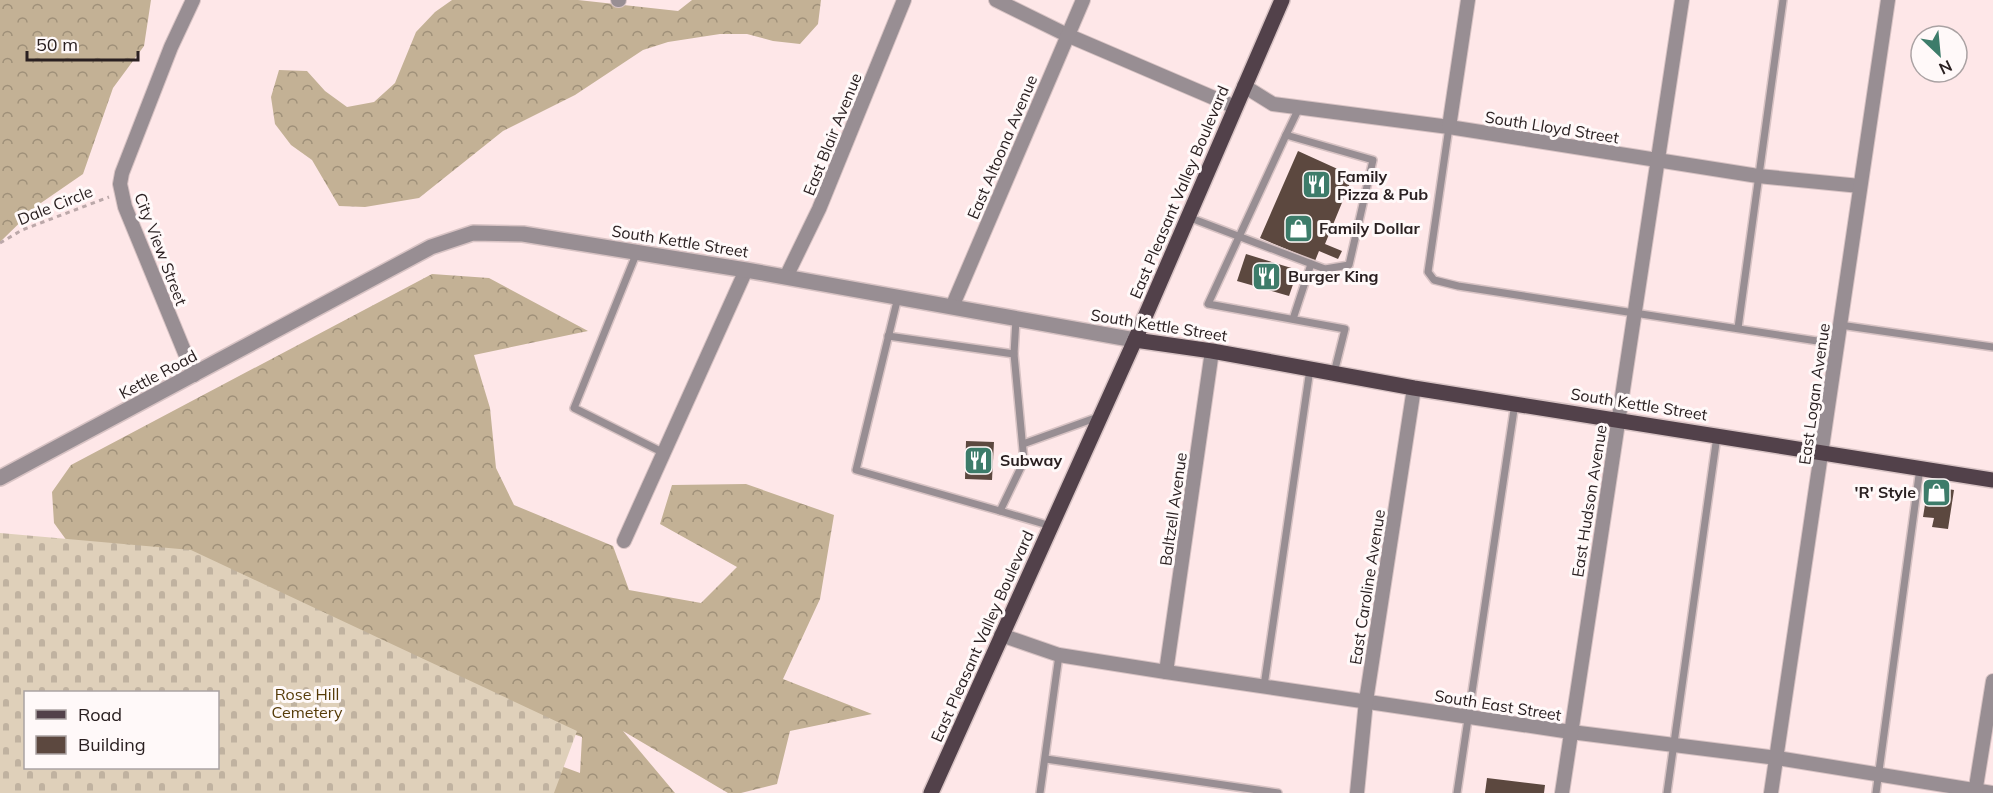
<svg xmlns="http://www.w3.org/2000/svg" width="1993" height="793" font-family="Mulish,sans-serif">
  <defs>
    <pattern id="forest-crowns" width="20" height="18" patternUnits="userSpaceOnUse" patternTransform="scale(1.5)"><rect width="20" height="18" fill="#c3b195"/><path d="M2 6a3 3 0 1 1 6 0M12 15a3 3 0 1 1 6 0" fill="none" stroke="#9f9079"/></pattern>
    <pattern id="cemetery-stones" width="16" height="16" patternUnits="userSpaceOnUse" patternTransform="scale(1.5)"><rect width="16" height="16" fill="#dfd0ba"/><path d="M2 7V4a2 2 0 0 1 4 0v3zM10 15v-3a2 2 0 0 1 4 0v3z" fill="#c0b2a0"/></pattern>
  </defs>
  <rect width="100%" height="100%" fill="#fee7e8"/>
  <g fill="url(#forest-crowns)">
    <polygon points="0,0 151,0 144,46 113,88 83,174 38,205 0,242"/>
    <polygon points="452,0 578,0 678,11 692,0 821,0 818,24 800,44 773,41 747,34 720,34 668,42 643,50 575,95 503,131 419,198 365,207 339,206 312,160 291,145 275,124 271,97 279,70 307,71 325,91 347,107 374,102 395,83 416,32 435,12"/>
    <polygon points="432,274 489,278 588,331 474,355 490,408 496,468 514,505 613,546 629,590 701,603 737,567 660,524 672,485 746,484 834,515 820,599 783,679 872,714 790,731 777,784 741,793 728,793 623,731 675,793 485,793 520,751 580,773 582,737 396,673 93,577 54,523 52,492 71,465"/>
  </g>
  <path fill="url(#cemetery-stones)" fill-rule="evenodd" d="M0,533L191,550L577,731L554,793H0ZM26,692H218V768H26Z"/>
  <g fill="#5c483f">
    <polygon points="1298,151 1353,176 1325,244 1342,251 1338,259 1319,251 1315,261 1260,238"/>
    <polygon points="1246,254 1298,270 1289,296 1237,281"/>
    <polygon points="966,441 994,442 992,480 965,479"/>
    <polygon points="1928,486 1954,490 1948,529 1932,527 1934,518 1923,517"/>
    <polygon points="1487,778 1545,785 1544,793 1485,793"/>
  </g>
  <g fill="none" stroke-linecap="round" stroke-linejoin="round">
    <defs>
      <g id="service">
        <polyline points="1449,127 1428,272 1434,280 1458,286 1837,344"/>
        <polyline points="1286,135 1299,108"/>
        <polyline points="1188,217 1325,269 1349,265 1373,160 1286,135 1208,304 1345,329 1334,373"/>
        <polyline points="637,252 574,408 664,453"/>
        <polyline points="898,297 856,470 1000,511 1024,461 1014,354 1016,319"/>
        <polyline points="1293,319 1311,264"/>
        <polyline points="1840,325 1993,347"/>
        <polyline points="1738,328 1783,0"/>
        <polyline points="888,336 1014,354"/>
        <polyline points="1023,444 1098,417"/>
        <polyline points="1000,511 1051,526"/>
        <polyline points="1264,686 1310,369"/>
        <polyline points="1046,759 1278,793"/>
        <polyline points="1040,793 1059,655"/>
        <polyline points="1457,793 1515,403"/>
        <polyline points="1667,793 1717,436"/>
        <polyline points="1876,793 1920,468"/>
      </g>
      <g id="minor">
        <polyline points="193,0 171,47 122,173 120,184 125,207 194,375"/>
        <polyline points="618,0 619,0"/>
        <polyline points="996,0 1067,35 1235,107"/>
        <polyline points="1244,86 1273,104 1449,127 1758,176 1860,186"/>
        <polyline points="1449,127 1468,0"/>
        <polyline points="786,277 819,209 904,0"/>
        <polyline points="952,307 1083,0"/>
        <polyline points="624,541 746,270"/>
        <polyline points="1001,635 1059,655 1166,672 1571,732 1777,758 1993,793"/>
        <polyline points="1166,672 1212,351"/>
        <polyline points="1357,793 1366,701 1414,388"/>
        <polyline points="1562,793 1682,0"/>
        <polyline points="1771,793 1888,0"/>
        <polyline points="1975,793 1993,681"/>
      </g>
      <polyline id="tertiary" points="0,478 431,247 473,233 523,234 746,270 1135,340"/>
      <g id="primary">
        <polyline points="1135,340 1212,351 1414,388 1993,480"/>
        <polyline points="931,793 1135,340 1282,0"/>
      </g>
    </defs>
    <use href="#service" stroke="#d8c3c4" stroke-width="10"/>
    <use href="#minor" stroke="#d8c3c4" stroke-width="16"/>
    <use href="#tertiary" stroke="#d8c3c4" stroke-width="18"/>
    <use href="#primary" stroke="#d8c3c4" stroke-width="18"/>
    <polyline stroke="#bba8a9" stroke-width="3" stroke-dasharray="4.5 4.5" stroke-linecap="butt" points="0,243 22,230 109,197"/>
    <use href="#service" stroke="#988e93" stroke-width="7"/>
    <use href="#minor" stroke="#988e93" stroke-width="14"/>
    <use href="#tertiary" stroke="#988e93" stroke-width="15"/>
    <use href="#primary" stroke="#52414a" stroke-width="15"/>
  </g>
  <defs>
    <symbol id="restaurant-square" viewBox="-11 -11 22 22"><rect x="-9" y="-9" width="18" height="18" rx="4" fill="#3d7c6a" stroke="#fff9f9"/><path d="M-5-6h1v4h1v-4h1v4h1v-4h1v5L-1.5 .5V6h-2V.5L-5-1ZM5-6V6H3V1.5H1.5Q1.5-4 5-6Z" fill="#fff"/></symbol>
    <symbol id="shop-square" viewBox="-11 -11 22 22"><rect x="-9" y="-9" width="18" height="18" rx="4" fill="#3d7c6a" stroke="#fff9f9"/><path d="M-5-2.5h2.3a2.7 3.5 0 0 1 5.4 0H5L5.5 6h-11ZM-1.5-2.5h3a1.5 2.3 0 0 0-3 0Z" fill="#fff"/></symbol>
  </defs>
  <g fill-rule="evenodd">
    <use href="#restaurant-square" x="1300" y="168" width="33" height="33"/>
    <use href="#shop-square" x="1282" y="212" width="33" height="33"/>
    <use href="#restaurant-square" x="1250" y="260" width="33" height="33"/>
    <use href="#restaurant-square" x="962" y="444" width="33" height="33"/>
    <use href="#shop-square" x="1920" y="476" width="33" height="33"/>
  </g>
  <g text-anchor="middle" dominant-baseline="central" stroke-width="6" stroke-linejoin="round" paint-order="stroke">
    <g font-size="16" fill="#2a2021" stroke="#fff9f9">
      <text transform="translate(1552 127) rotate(9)">South Lloyd Street</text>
      <text transform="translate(832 134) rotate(-68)">East Blair Avenue</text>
      <text transform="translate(1002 147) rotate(-67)">East Altoona Avenue</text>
      <text transform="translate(1179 192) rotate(-67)">East Pleasant Valley Boulevard</text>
      <text transform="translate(55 205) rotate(-22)">Dale Circle</text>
      <text transform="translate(680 241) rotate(9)">South Kettle Street</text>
      <text transform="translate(161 249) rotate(69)">City View Street</text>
      <text transform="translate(1159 325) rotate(9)">South Kettle Street</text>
      <text transform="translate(158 374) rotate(-28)">Kettle Road</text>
      <text transform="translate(1814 394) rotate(-82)">East Logan Avenue</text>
      <text transform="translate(1639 404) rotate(9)">South Kettle Street</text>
      <text transform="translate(1589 501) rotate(-81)">East Hudson Avenue</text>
      <text transform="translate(1173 509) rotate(-82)">Baltzell Avenue</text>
      <text transform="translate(1367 587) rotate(-81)">East Caroline Avenue</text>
      <text transform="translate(982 636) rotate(-66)">East Pleasant Valley Boulevard</text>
      <text transform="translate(1498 705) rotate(9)">South East Street</text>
    </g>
    <g font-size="16" font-weight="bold" fill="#2a2021" stroke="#fff9f9" text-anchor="start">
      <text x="1337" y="176">Family<tspan x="1337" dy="18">Pizza &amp; Pub</tspan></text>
      <text x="1319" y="228">Family Dollar</text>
      <text x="1288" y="276">Burger King</text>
      <text x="1000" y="460">Subway</text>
      <text x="1916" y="492" text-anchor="end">'R' Style</text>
    </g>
    <g font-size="16" fill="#563b08" stroke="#fff9f9">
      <text x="307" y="694">Rose Hill<tspan x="307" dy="18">Cemetery</tspan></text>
    </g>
  </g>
  <rect x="24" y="691" width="195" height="78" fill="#fff9f9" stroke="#aaa2a3" stroke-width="1.5"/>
  <rect x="36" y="710" width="30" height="9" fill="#52414a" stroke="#aaa2a3" stroke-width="1.5"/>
  <text x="78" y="721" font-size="18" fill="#2a2021">Road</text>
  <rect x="36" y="736" width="30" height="18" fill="#5c483f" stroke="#aaa2a3" stroke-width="1.5"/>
  <text x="78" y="751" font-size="18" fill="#2a2021">Building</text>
  <g transform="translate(1939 54) rotate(154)"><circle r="28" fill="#fff9f9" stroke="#aaa2a3" stroke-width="1.5"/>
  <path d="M0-4.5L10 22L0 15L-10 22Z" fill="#3d7c6a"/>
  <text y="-9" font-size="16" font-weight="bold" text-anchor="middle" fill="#2a2021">N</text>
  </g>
  <path d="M27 51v9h111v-9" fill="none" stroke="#2a2021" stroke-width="3"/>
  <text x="36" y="51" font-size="18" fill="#2a2021" stroke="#fff9f9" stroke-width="4.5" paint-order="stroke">50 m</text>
</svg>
